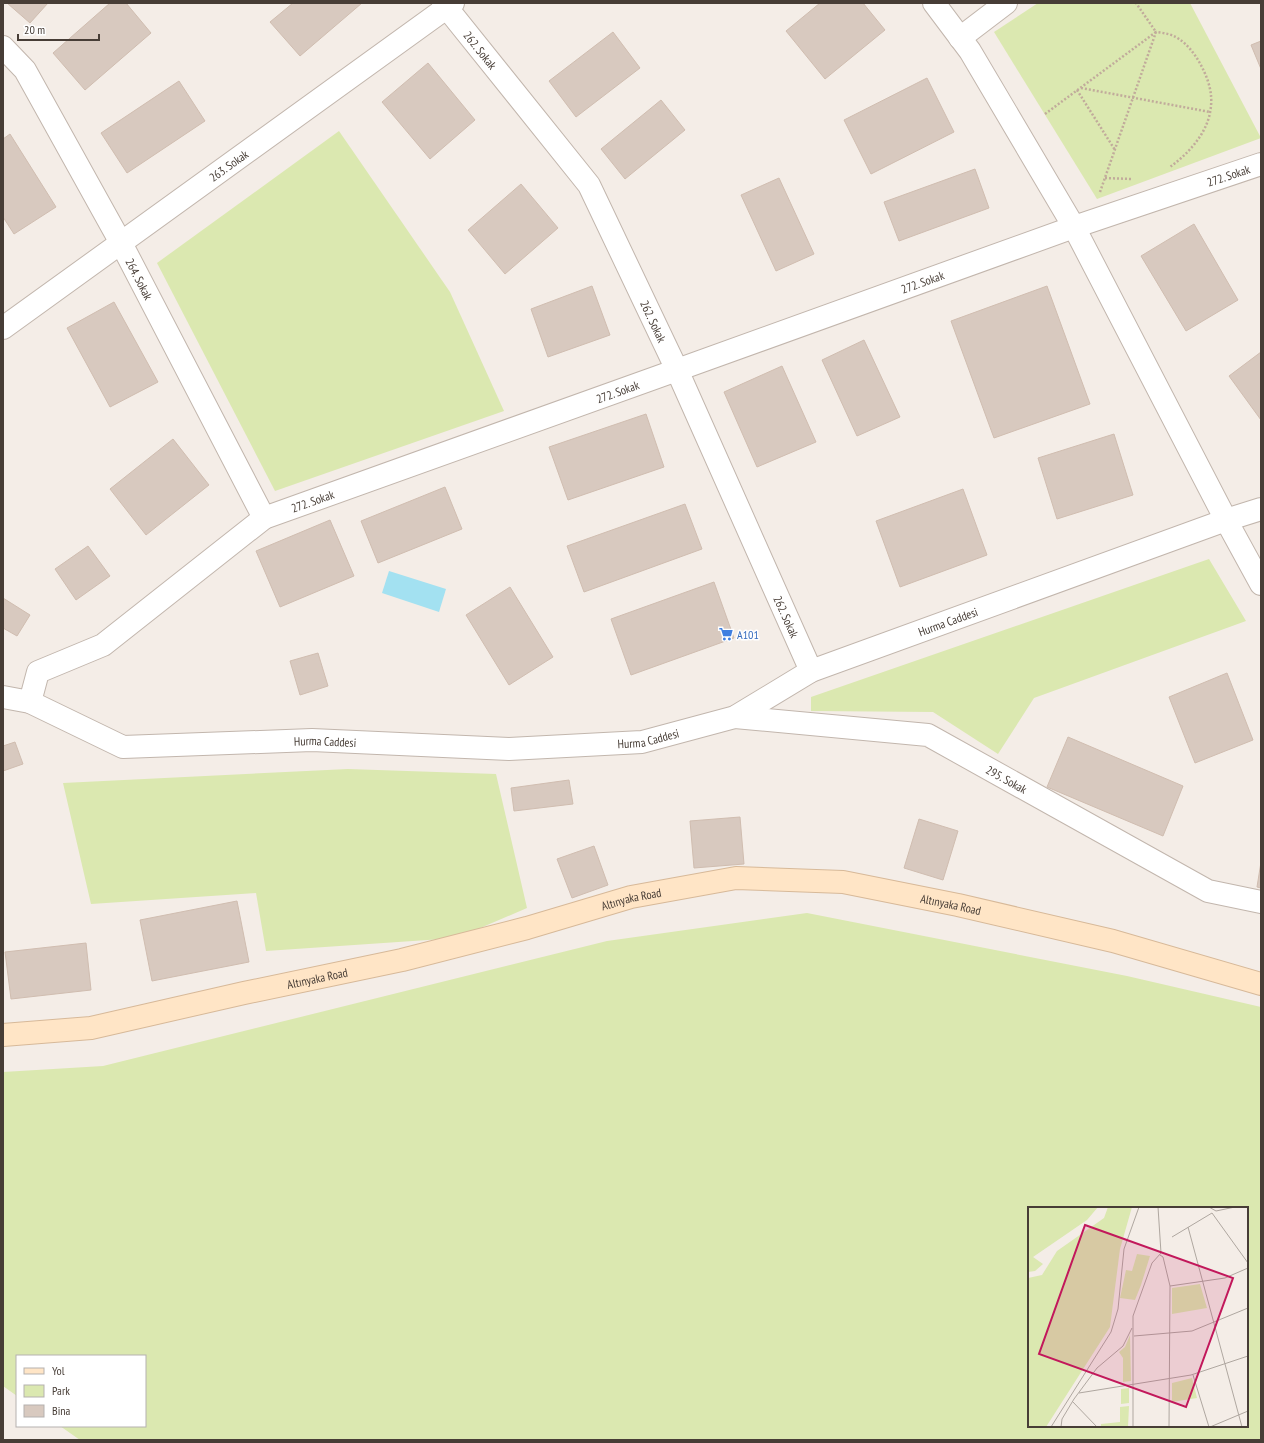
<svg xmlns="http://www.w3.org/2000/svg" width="1264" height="1443" font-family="'PT Sans Narrow',sans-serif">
  <rect width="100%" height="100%" fill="#f4ede7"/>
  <g fill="#dbe8b0" fill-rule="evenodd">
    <polygon points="1038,3 1190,3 1261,138 1097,199 994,32"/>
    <polygon points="339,131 450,292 504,411 275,491 157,263"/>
    <polygon points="1209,559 1246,621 1034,698 998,754 933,712 811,711 811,697"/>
    <polygon points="348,769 496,774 527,908 457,938 266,951 256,893 91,904 63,783"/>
    <path d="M807,913L1127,976L1261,1007V1440H80L60,1426H145V1356H17V1396L3,1386V1072L103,1066L607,941ZM1029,1208H1247V1426H1029Z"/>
  </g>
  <polygon fill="#a3e1f1" points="389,571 446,589 439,612 382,593"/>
  <g fill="#d8c9bf" stroke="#d0bdb0">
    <polygon points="7,3 48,3 30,23"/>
    <polygon points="110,3 126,3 151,33 85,90 53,53"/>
    <polygon points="293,3 362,3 300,56 270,22"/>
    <polygon points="820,3 863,3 885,30 825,79 786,31"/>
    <polygon points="613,32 640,68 576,117 549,81"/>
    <polygon points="1261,41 1261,69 1251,45"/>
    <polygon points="428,63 475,120 430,159 382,102"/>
    <polygon points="927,78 954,132 871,174 844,120"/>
    <polygon points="179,81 205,121 127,173 101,133"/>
    <polygon points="661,100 685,130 625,179 601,149"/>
    <polygon points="10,134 56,207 14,234 3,217 3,139"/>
    <polygon points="975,169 989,208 899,241 884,202"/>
    <polygon points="779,178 814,254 776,271 741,195"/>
    <polygon points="521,184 558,228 505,274 468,230"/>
    <polygon points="1194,224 1238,300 1186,331 1141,256"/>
    <polygon points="592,286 610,335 548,357 531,309"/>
    <polygon points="1047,286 1090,404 994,438 951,321"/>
    <polygon points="114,302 158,382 110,407 67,328"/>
    <polygon points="864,340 900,417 857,436 822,360"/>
    <polygon points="1261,352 1261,420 1229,376"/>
    <polygon points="782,366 816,442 757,467 724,392"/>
    <polygon points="646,414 664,467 568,500 549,447"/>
    <polygon points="1114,434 1133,495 1057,519 1038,458"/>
    <polygon points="173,439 209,485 146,535 110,489"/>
    <polygon points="445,487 462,529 378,563 361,521"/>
    <polygon points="963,489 987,555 900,587 876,521"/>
    <polygon points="685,504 702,549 584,592 567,546"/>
    <polygon points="330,520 354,576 280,607 256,551"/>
    <polygon points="88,546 110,576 76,600 55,569"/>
    <polygon points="714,582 734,638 631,675 611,619"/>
    <polygon points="510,587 553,657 509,685 466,615"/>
    <polygon points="3,598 30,615 17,636 3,628"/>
    <polygon points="318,653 328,686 300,695 290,661"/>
    <polygon points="1227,673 1253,740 1195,763 1169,697"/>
    <polygon points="1068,737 1183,786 1163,836 1047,787"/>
    <polygon points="15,742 23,764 3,771 3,746"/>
    <polygon points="569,780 573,804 514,811 511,788"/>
    <polygon points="740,817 744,864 694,868 690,821"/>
    <polygon points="919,819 958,831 943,880 904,868"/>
    <polygon points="594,846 608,885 572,898 557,859"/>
    <polygon points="1261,862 1261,888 1257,887"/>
    <polygon points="237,901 249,962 152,981 140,920"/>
    <polygon points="86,943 91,990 11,999 5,952"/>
  </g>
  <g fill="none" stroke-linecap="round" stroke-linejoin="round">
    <defs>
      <g id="street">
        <path id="s1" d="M443,3L589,185L677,370L811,671"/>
        <polyline points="934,3 970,51 1074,227 1226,520 1261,584"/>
        <polyline points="960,38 1006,3"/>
        <path id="s2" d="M3,47L25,70L121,243L264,518"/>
        <path id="s3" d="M3,328L453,3"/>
        <path id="s4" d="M3,697L30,702L123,747L312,740L509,749L642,742L735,717L811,671L1226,520L1261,509"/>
        <path id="s5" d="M30,702L38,672L103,645L264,518L677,370L1074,227L1261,164"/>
        <path id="s6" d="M735,717L928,735L1208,891L1261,902"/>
      </g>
      <g id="secondary">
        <path id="s7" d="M3,1035L91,1028L244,993L402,960L527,928L631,897L736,878L843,882L958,905L1113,941L1261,984"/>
      </g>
    </defs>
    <use href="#street" stroke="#c2b6ad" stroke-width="24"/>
    <use href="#secondary" stroke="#d7b999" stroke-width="24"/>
    <g stroke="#c1ab9b" stroke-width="2.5" stroke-dasharray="2 2" stroke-linecap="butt">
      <polyline points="1081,88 1210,112"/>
      <polyline points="1077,90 1115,150"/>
      <polyline points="1045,114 1156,32 1136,3"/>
      <polyline points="1105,178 1131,179"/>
      <path d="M1100,192L1156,32C1164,33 1172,34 1179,39C1195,49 1210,78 1211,96C1212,104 1210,116 1207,123C1200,141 1185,156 1170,167"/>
    </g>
    <use href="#street" stroke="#fff" stroke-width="22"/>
    <use href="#secondary" stroke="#ffe5c6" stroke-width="22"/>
  </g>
  <defs>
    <symbol id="supermarket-bare" viewBox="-9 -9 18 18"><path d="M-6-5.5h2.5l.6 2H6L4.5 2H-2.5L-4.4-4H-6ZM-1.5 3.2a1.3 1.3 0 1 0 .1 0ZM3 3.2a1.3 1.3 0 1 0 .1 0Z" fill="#3f7fe0" stroke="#fff" stroke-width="2.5" paint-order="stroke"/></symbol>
  </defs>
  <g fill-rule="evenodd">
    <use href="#supermarket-bare" x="716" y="624" width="20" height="20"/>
  </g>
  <g text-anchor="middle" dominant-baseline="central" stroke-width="3" stroke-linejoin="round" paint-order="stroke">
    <g font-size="12" fill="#473d36" stroke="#fff">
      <text stroke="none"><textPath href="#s1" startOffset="60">262. Sokak</textPath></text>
      <text stroke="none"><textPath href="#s3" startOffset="278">263. Sokak</textPath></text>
      <text stroke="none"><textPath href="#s5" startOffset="1330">272. Sokak</textPath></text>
      <text stroke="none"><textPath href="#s2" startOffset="270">264. Sokak</textPath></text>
      <text stroke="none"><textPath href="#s5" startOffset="1006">272. Sokak</textPath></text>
      <text stroke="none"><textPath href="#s1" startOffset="384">262. Sokak</textPath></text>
      <text stroke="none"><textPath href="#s5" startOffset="682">272. Sokak</textPath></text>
      <text stroke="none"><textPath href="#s5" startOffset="358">272. Sokak</textPath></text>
      <text stroke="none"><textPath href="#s1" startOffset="708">262. Sokak</textPath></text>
      <text stroke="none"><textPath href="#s4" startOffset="981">Hurma Caddesi</textPath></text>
      <text stroke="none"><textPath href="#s4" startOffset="657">Hurma Caddesi</textPath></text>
      <text stroke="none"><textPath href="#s4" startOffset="333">Hurma Caddesi</textPath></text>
      <text stroke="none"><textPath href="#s6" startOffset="284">295. Sokak</textPath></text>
      <text stroke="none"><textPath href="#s7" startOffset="644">Altınyaka Road</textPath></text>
      <text stroke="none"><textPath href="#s7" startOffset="968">Altınyaka Road</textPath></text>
      <text stroke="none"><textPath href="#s7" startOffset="320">Altınyaka Road</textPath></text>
    </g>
    <g font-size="12" fill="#366cbe" stroke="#fff" text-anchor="start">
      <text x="737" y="634">A101</text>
    </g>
  </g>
  <g transform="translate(1028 1207)">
    <rect width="220" height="220" fill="#f4ede7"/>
    <path d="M0,0H70L59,13L5,50L15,57L7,64L0,65ZM80,0H104L92,42L82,120L18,220H0V71L14,68L29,44L76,11ZM109,47L122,49L113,78L107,93L92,91L98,63L104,64ZM172,77L179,101L144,107V81ZM102,128L103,174L95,175V151L91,145L97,140ZM164,171L169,191L144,195V176ZM101,181V196L93,197V182ZM101,199L100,220H73V217L92,215V200Z" fill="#dbe8b0"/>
    <path fill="none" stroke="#afa7a0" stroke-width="1" d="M181,0L188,4L207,0M184,6L220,56M160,20L214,220M144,30L184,6M132,48L135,50L142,79L141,220M142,79L197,71L220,61M106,129L164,124L220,101M165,168L181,220M51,186L163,168L220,149M44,194L69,220M23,220L83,125L90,102L96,42L111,0M33,220L34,212L46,192L69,161L95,139L104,121M105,220V109L124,56L133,46L130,0M182,220L220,204"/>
    <path fill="#c2185b" fill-opacity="0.15" stroke="#c2185b" stroke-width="2" d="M57,18L205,71L158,200L11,147Z"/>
    <rect width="220" height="220" fill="none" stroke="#473d36" stroke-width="2"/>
  </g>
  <rect width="1264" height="1443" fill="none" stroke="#473d36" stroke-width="8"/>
  <rect x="16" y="1355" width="130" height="72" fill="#ffffff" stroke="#b5b1af"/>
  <rect x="24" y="1368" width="20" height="6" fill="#ffe5c6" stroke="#b5b1af"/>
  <text x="52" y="1375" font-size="12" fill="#473d36">Yol</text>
  <rect x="24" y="1385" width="20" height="12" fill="#dbe8b0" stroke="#b5b1af"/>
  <text x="52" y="1395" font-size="12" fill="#473d36">Park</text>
  <rect x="24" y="1405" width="20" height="12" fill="#d8c9bf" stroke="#b5b1af"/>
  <text x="52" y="1415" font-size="12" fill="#473d36">Bina</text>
  <path d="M18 34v6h81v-6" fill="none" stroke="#473d36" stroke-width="2"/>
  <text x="24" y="34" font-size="12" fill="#473d36" stroke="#ffffff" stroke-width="3" paint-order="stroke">20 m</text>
</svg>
